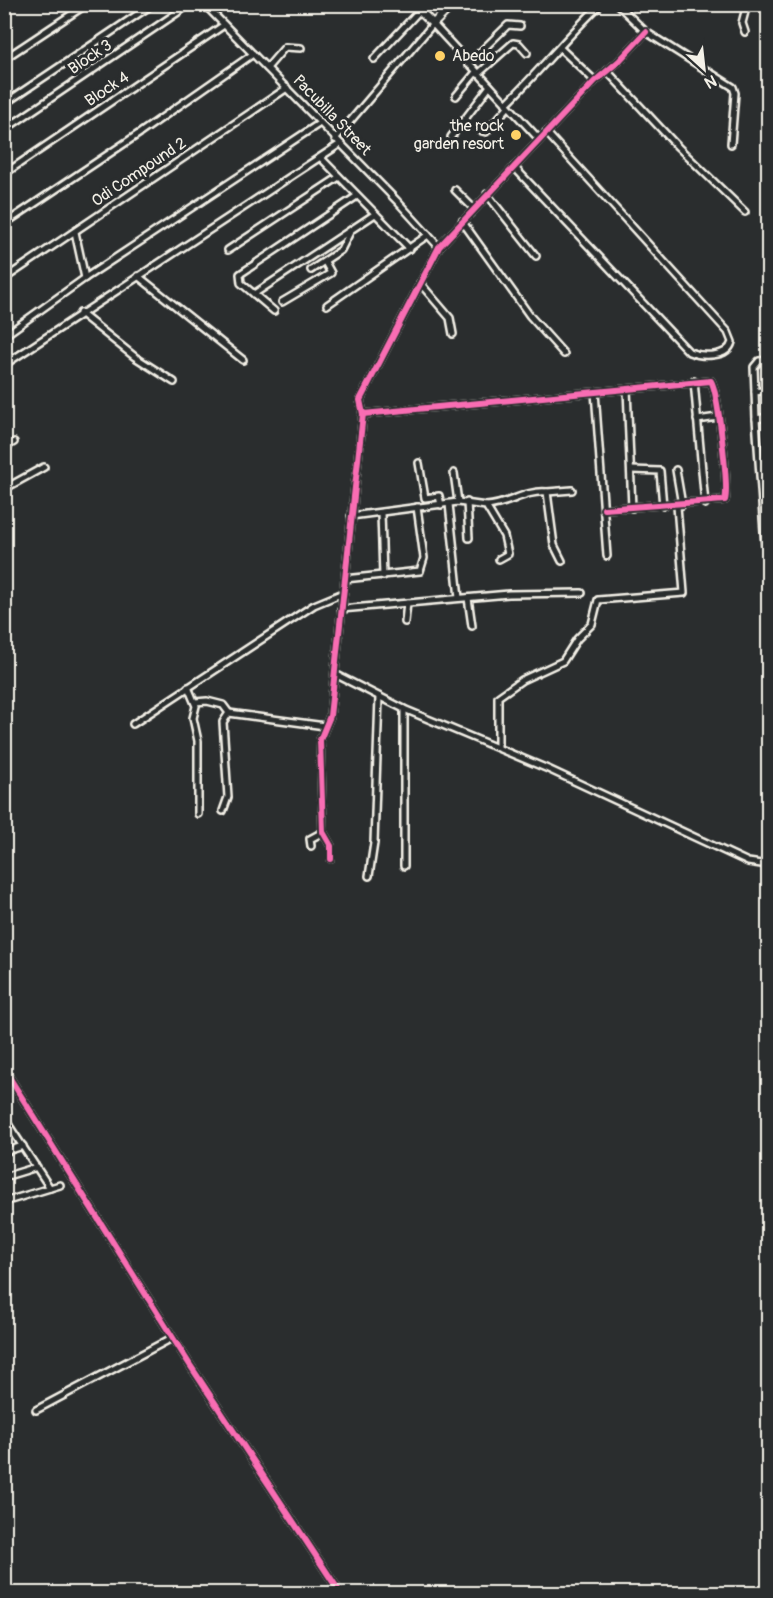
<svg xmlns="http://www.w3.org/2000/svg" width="773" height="1598" font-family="Pangolin,sans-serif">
  <rect width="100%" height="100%" fill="#2a2d2e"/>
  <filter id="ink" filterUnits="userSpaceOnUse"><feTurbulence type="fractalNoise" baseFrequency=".0167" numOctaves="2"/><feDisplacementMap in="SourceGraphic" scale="12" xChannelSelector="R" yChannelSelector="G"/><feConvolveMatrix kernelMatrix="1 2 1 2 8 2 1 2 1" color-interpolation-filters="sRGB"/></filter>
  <g filter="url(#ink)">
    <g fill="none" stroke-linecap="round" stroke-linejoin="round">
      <defs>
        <g id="street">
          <polyline points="204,4 397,201 439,247"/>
          <polyline points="617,4 646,32 733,87 735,93 731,144"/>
          <polyline points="745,32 742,23 747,4"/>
          <polyline points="560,48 595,81"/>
          <polyline points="4,59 87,4"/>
          <polyline points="374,59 420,10"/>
          <polyline points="468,64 508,25 520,26"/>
          <polyline points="267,68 285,47 301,48"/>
          <polyline points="607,71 678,147 745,212"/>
          <polyline points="478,74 513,43 519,44 527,53"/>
          <polyline points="456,96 476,72"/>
          <polyline points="4,104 153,4"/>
          <path d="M506,104C539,72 567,36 601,4"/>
          <polyline points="4,130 190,4"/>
          <polyline points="479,130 486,132 508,107"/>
          <polyline points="451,137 490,86"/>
          <polyline points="335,139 433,24 539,139"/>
          <polyline points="321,158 410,249"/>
          <path d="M514,167L689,352C702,357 728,358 732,342L728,332L546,132"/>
          <polyline points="4,174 224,25"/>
          <polyline points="455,190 473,208"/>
          <polyline points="487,194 536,256"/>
          <polyline points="462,221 530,316 564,354"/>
          <polyline points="4,224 140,133 253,54"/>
          <polyline points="75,232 85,278"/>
          <polyline points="228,250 339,177"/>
          <polyline points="311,270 341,250 351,230"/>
          <polyline points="138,276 243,360"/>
          <polyline points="4,279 287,88"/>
          <polyline points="420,283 450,318 453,334"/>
          <polyline points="254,294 375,214"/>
          <polyline points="282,302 331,273 325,262"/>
          <polyline points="327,305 428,235"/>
          <polyline points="274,311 241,283 240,274 357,196"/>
          <polyline points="80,313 135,357 174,382"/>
          <polyline points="4,336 85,278 320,123"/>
          <polyline points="4,365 340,144"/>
          <polyline points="694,381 705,504"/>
          <polyline points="627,389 632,508"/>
          <polyline points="768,390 755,392 756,419 768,417"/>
          <polyline points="595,392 607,556"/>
          <polyline points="755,392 754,367 759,361 768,360"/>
          <path d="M363,414L711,381C718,392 729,488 725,500L604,509"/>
          <polyline points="756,419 766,560 768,566"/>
          <polyline points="697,420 718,417"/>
          <polyline points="4,448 14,442"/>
          <polyline points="419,463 425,498 439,496 441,505"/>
          <polyline points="631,470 660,471 663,506"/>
          <polyline points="676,470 682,505"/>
          <polyline points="454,473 458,502"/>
          <polyline points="4,489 44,467"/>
          <polyline points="547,492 572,490"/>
          <polyline points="467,502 469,538"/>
          <polyline points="449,504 459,598"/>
          <path d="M486,506C509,505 524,490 547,492L554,545L562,561"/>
          <polyline points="381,513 383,576"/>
          <polyline points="351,516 458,502 486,506 504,536 508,554 499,559"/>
          <polyline points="345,579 420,571 424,558 417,507"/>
          <polyline points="468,598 472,626"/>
          <polyline points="341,609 509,594 582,593"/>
          <polyline points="405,622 407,603"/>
          <polyline points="335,674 404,709 404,866"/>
          <polyline points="188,687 196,706 193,718 198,741 198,814"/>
          <polyline points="195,702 207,701 223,705 229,713"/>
          <polyline points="404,709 548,769 748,862 768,865"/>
          <polyline points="133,724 314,605 343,593"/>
          <polyline points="498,748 498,697 522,680 563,661 577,639 592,624 598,600 684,593 677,506"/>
          <polyline points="223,811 228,797 223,722 229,713 325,726"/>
          <polyline points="311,846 310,839 323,832"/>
          <polyline points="331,859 331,846 323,832 320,740 330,716 363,414 360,400 439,247 595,81 619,61 646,32"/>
          <polyline points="369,876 374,843 379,697"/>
          <polyline points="4,1069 190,1365 341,1594"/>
          <polyline points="4,1118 50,1188"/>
          <polyline points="4,1152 23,1146"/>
          <polyline points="4,1177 37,1167"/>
          <polyline points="4,1202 60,1185"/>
          <polyline points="36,1410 172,1338"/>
        </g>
        <polyline id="secondary" points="413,4 433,24 453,4"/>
      </defs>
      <use href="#street" stroke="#f4f1e8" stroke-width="10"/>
      <use href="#secondary" stroke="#f4f1e8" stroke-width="11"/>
      <use href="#street" stroke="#2a2d2e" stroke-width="5"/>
      <use href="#secondary" stroke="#2a2d2e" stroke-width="7"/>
      <defs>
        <g id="cycleway">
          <path d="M363,414L711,381C718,392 729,488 725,500L604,509"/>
          <polyline points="331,859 331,846 323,832 320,740 330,716 363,414 360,400 439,247 595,81 619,61 646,32"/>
          <polyline points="4,1069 190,1365 341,1594"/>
        </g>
      </defs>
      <use href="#cycleway" stroke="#2a2d2e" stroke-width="10"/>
      <use href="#cycleway" stroke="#f96db3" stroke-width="6"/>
    </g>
  </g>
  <g fill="#ffd166" stroke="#2a2d2e" stroke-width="2">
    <circle cx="440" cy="56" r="6"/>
    <circle cx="516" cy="135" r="6"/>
  </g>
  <g text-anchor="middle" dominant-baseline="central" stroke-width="6" stroke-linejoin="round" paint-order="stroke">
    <g font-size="16" fill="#f4f1e8" stroke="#2a2d2e" text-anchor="start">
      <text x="452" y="56">Abedo</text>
      <text x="504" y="126" text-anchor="end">the rock<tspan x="504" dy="18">garden resort</tspan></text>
    </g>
    <g font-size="16" fill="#f4f1e8" stroke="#2a2d2e">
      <text transform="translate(90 57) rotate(-34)">Block 3</text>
      <text transform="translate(107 89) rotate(-34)">Block 4</text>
      <text transform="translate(332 115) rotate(46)">Pacubilla Street</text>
      <text transform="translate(139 172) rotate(-34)">Odi Compound 2</text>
    </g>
  </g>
  <rect width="773" height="1598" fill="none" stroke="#2a2d2e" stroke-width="24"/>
  <rect x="12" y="12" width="749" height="1574" fill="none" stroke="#f4f1e8" stroke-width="2" filter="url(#ink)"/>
  <g transform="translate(704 69) rotate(153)" stroke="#2a2d2e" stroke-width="4.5" paint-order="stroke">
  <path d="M0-4.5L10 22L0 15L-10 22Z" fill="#f4f1e8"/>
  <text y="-9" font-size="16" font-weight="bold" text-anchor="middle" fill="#f4f1e8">N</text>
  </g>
</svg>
